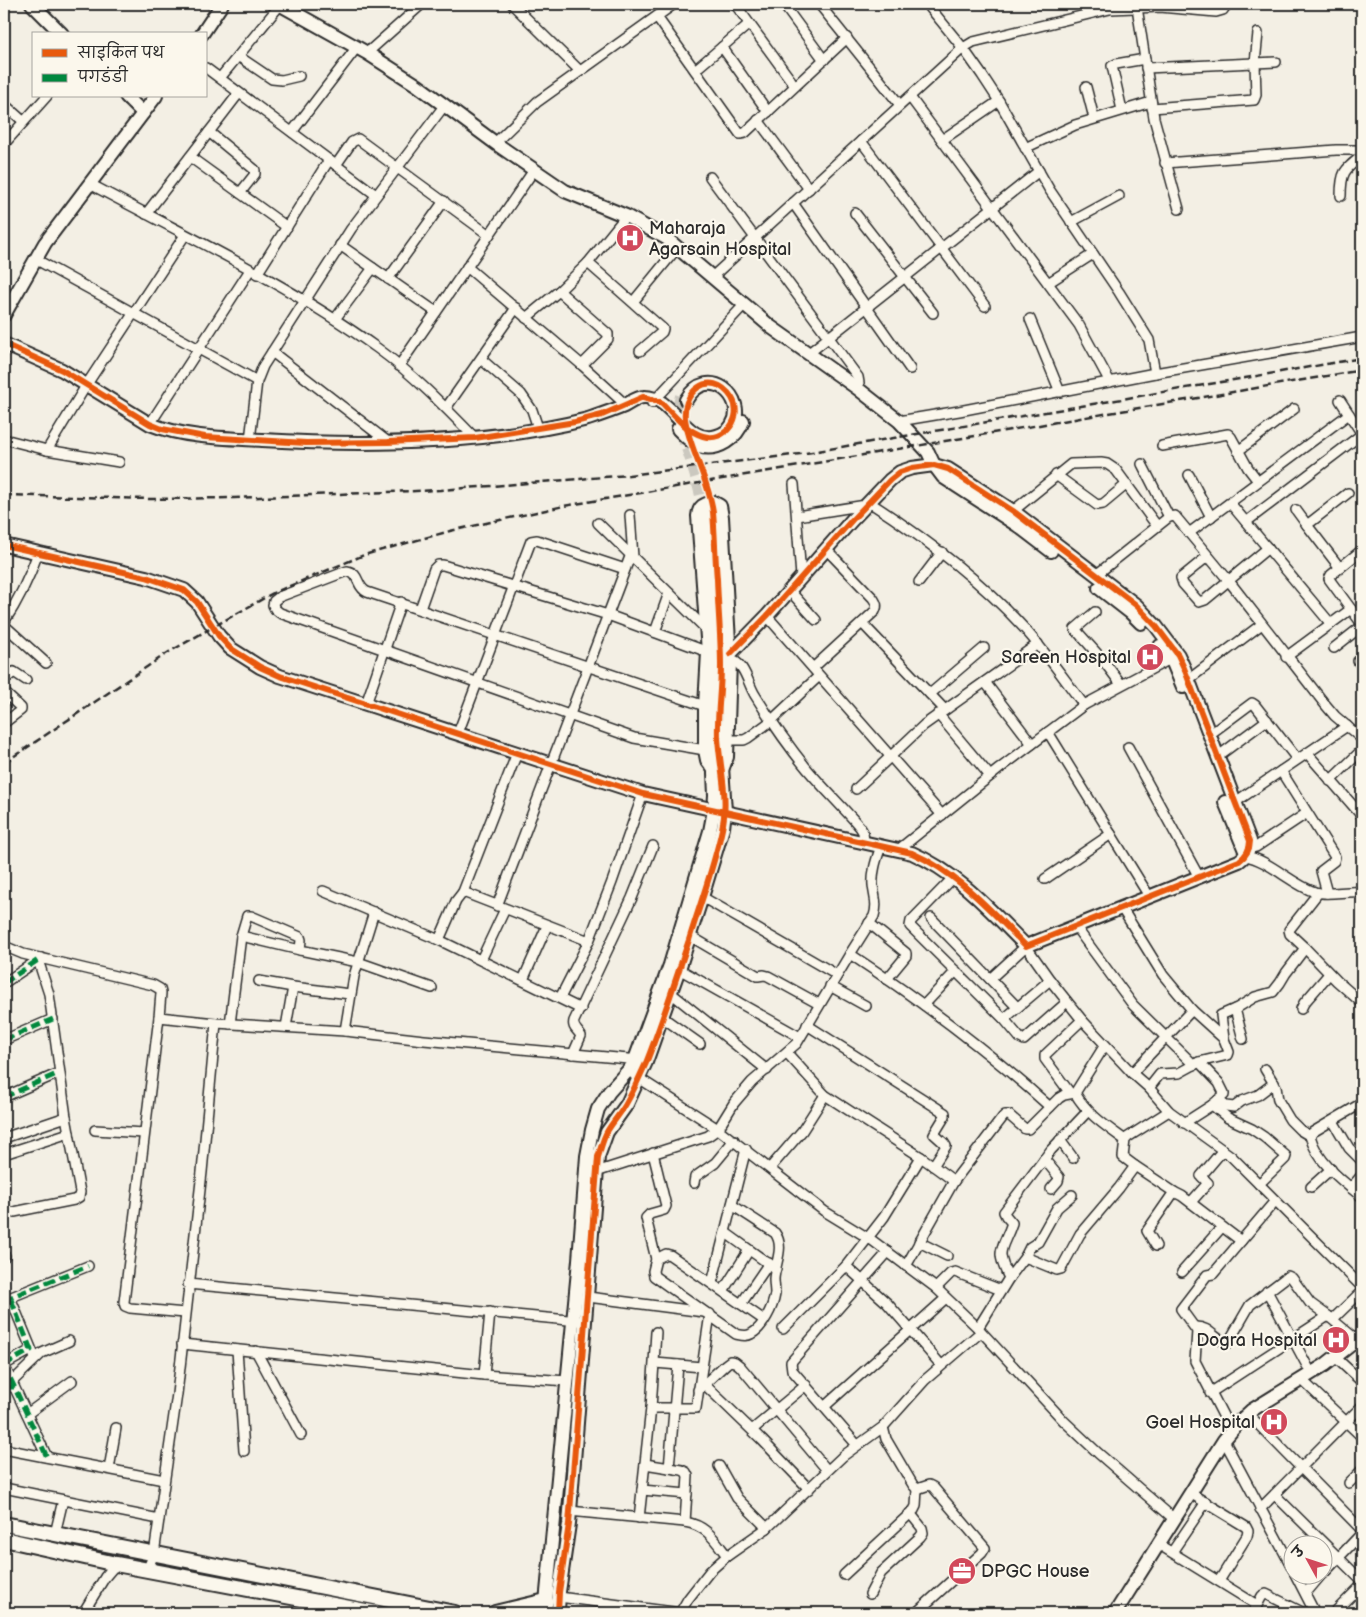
<svg xmlns="http://www.w3.org/2000/svg" width="1366" height="1617" font-family="'Balsamiq Sans','Playpen Sans Deva',sans-serif">
  <rect width="100%" height="100%" fill="#f3efe4"/>
  <filter id="ink" filterUnits="userSpaceOnUse"><feTurbulence type="fractalNoise" baseFrequency=".02" numOctaves="2"/><feDisplacementMap in="SourceGraphic" scale="10" xChannelSelector="R" yChannelSelector="G"/><feConvolveMatrix kernelMatrix="1 2 1 2 8 2 1 2 1" color-interpolation-filters="sRGB"/></filter>
  <g filter="url(#ink)">
    <g fill="none" stroke-linecap="round" stroke-linejoin="round">
      <path stroke="#cbc8bf" stroke-width="12" stroke-dasharray="12 6" stroke-linecap="butt" d="M681,396C674,419 684,438 691,460C696,477 701,494 705,512"/>
      <defs>
        <g id="street">
          <polyline points="512,4 580,71"/>
          <polyline points="735,4 795,86"/>
          <polyline points="783,4 824,60"/>
          <polyline points="819,4 900,105"/>
          <polyline points="927,4 963,48 982,75 999,101 1049,189 1119,292 1149,340 1155,373"/>
          <polyline points="1137,7 1154,118 1179,209"/>
          <polyline points="657,17 740,134 745,133 847,38"/>
          <polyline points="722,47 768,112"/>
          <polyline points="367,53 422,4"/>
          <polyline points="238,56 272,79 282,80 299,76"/>
          <polyline points="206,68 376,195"/>
          <polyline points="1146,68 1276,62"/>
          <polyline points="695,70 749,24"/>
          <polyline points="220,78 280,5"/>
          <polyline points="1086,87 1094,118"/>
          <polyline points="910,97 1079,325 1110,382"/>
          <polyline points="4,104 23,121"/>
          <polyline points="1152,108 1254,100 1256,95 1255,63 1258,33"/>
          <polyline points="1122,110 1112,66 1116,64 1145,59"/>
          <polyline points="758,120 809,189"/>
          <polyline points="209,132 255,170 255,174 240,193"/>
          <polyline points="292,132 357,47"/>
          <polyline points="942,140 999,101"/>
          <polyline points="861,141 985,306"/>
          <polyline points="495,143 537,102 674,4"/>
          <polyline points="4,144 47,96"/>
          <polyline points="1025,148 1075,125 1151,102"/>
          <polyline points="190,157 287,227"/>
          <polyline points="1165,163 1336,150 1362,150"/>
          <polyline points="336,165 352,142 358,139 489,235"/>
          <polyline points="710,177 858,377 859,383 857,388"/>
          <path d="M90,184C187,236 288,284 377,348C413,374 444,406 475,438"/>
          <path d="M1341,196C1341,172 1344,170 1362,156"/>
          <polyline points="793,203 910,369"/>
          <polyline points="855,213 933,313"/>
          <polyline points="146,214 239,93"/>
          <polyline points="1071,222 1119,196"/>
          <polyline points="340,245 436,312"/>
          <polyline points="35,259 257,381"/>
          <polyline points="588,263 663,329 662,332 640,351"/>
          <polyline points="467,267 582,365 626,405"/>
          <polyline points="257,274 329,160"/>
          <polyline points="712,277 963,48 973,42 1110,9 1160,7 1216,12 1223,10 1227,4"/>
          <polyline points="388,279 444,201"/>
          <polyline points="1048,283 1093,254"/>
          <polyline points="559,291 608,334 608,339 582,365"/>
          <polyline points="633,302 678,247"/>
          <polyline points="526,318 559,291 588,263 626,216"/>
          <polyline points="335,319 373,268"/>
          <polyline points="1030,319 1060,392"/>
          <polyline points="272,352 388,442"/>
          <polyline points="809,353 1039,171"/>
          <polyline points="481,359 521,394 532,410 538,428"/>
          <polyline points="399,366 534,170"/>
          <polyline points="1340,400 1362,434"/>
          <polyline points="652,403 744,305"/>
          <polyline points="446,408 516,308"/>
          <polyline points="899,421 959,411 1155,373 1362,337"/>
          <polyline points="150,424 250,270"/>
          <polyline points="4,439 47,450 119,462"/>
          <polyline points="250,440 257,381 263,366 351,229 444,106"/>
          <polyline points="1162,446 1228,434 1231,437 1248,468 1258,481"/>
          <polyline points="47,450 87,384 185,235"/>
          <polyline points="1238,451 1294,409"/>
          <polyline points="1142,464 1169,517"/>
          <polyline points="1056,475 1097,505 1103,504 1127,484"/>
          <polyline points="1189,475 1211,517"/>
          <polyline points="794,484 801,577"/>
          <path d="M869,502C925,538 978,578 1023,627C1045,651 1064,679 1084,705"/>
          <polyline points="1230,503 1331,624"/>
          <polyline points="1296,510 1307,525"/>
          <polyline points="1013,511 1071,464 1101,463 1107,464 1116,470 1157,526"/>
          <polyline points="630,515 633,557"/>
          <polyline points="797,516 866,505"/>
          <polyline points="1246,522 1362,434"/>
          <polyline points="598,523 707,630"/>
          <polyline points="1189,533 1349,414"/>
          <polyline points="1362,550 1331,575 1329,579 1362,624"/>
          <polyline points="1208,556 1181,578 1183,584 1199,602 1205,600 1268,548"/>
          <polyline points="1340,568 1307,525 1348,493"/>
          <polyline points="1096,575 1169,517 1175,516 1229,581 1324,703 1335,716 1362,739"/>
          <polyline points="919,582 942,552"/>
          <polyline points="789,590 816,620"/>
          <polyline points="420,609 434,569 438,565 443,565 608,615 708,652"/>
          <polyline points="1095,612 1075,629 1102,659 1121,684"/>
          <polyline points="767,616 942,815"/>
          <path d="M4,622C19,600 29,578 38,553"/>
          <polyline points="862,623 945,710"/>
          <polyline points="4,625 46,663"/>
          <polyline points="655,632 669,593"/>
          <polyline points="1334,648 1362,626"/>
          <polyline points="1286,657 1351,609"/>
          <path d="M730,660C744,661 748,684 755,695C771,721 789,747 808,770C825,790 843,807 860,827L863,832L864,842"/>
          <polyline points="1358,661 1362,666"/>
          <path d="M813,668L875,611C878,605 876,603 873,598L826,549"/>
          <polyline points="4,680 14,672 26,680"/>
          <polyline points="985,682 1032,744"/>
          <polyline points="1184,683 1262,624"/>
          <polyline points="930,694 984,648"/>
          <polyline points="366,704 401,602"/>
          <path d="M705,706L367,592C356,587 360,573 347,571L279,597L274,601L273,605L275,609L280,613L634,738L705,750"/>
          <polyline points="938,714 990,776"/>
          <polyline points="4,723 21,710 21,708 6,694"/>
          <polyline points="1048,732 1149,896"/>
          <polyline points="458,733 531,541 537,540 625,569"/>
          <polyline points="1209,735 1252,703 1255,705 1297,759"/>
          <polyline points="727,740 744,740 748,738 771,721 819,676"/>
          <polyline points="1128,747 1199,877"/>
          <polyline points="517,753 463,892 589,941 612,882 643,794"/>
          <polyline points="1307,753 1362,816"/>
          <polyline points="1217,757 1267,720"/>
          <polyline points="1281,771 1335,857 1334,861 1321,871 1327,893"/>
          <polyline points="1330,781 1362,750"/>
          <polyline points="856,789 924,725 1038,644"/>
          <polyline points="1231,805 1347,726"/>
          <polyline points="898,850 999,769 1084,705 1174,657"/>
          <polyline points="1245,850 1256,847 1307,813"/>
          <path d="M1245,856C1268,859 1291,884 1315,892C1329,896 1347,890 1362,892"/>
          <polyline points="953,878 911,921 910,926 1004,1019"/>
          <polyline points="1045,879 1111,834"/>
          <polyline points="323,891 439,940 581,1009"/>
          <polyline points="702,897 837,975"/>
          <polyline points="497,906 631,554"/>
          <polyline points="1121,907 1163,975 1192,1010 1224,1039"/>
          <polyline points="931,918 1017,1007"/>
          <polyline points="869,923 906,953 906,956 887,979"/>
          <polyline points="1075,926 1133,1005 1194,1065"/>
          <polyline points="241,936 300,950"/>
          <polyline points="690,936 758,976 764,975 768,976 819,1004"/>
          <polyline points="439,940 456,901 463,892"/>
          <polyline points="4,946 23,954 153,985 160,989 161,993 159,1017 124,1302 125,1306 130,1308 185,1313"/>
          <polyline points="1305,948 1337,981 1362,1003"/>
          <path d="M850,954C920,1000 987,1050 1050,1107"/>
          <polyline points="481,960 505,909"/>
          <polyline points="679,969 800,1037"/>
          <polyline points="990,979 1026,946 1050,980 1082,1020 1132,1073 1149,1088 1169,1111 1231,1156 1362,1287"/>
          <polyline points="523,980 547,926"/>
          <polyline points="1050,980 1004,1019 1020,1038 1024,1040 1067,1002"/>
          <polyline points="259,981 293,987 350,994"/>
          <polyline points="4,983 41,958"/>
          <polyline points="830,986 866,1006"/>
          <polyline points="671,993 767,1070"/>
          <polyline points="560,998 589,941"/>
          <polyline points="924,1005 956,971"/>
          <polyline points="1235,1009 1243,1039"/>
          <polyline points="1301,1009 1304,1003 1329,974"/>
          <polyline points="159,1017 216,1023 345,1031 424,1040 639,1060"/>
          <polyline points="662,1017 700,1044"/>
          <polyline points="230,1024 241,936 247,916 251,916 300,937 301,940 300,950 358,962 432,988"/>
          <polyline points="807,1025 945,1113 945,1116 934,1134 944,1143 946,1146 933,1166"/>
          <polyline points="286,1027 293,987"/>
          <polyline points="345,1031 354,976 374,912"/>
          <polyline points="4,1040 53,1019"/>
          <polyline points="787,1053 825,1095 921,1157 954,1181"/>
          <path d="M573,1054L581,1036C578,1030 572,1028 574,1021L632,898L653,846"/>
          <polyline points="1265,1069 1276,1087 1278,1100 1290,1120 1300,1130 1310,1136"/>
          <polyline points="1132,1073 1192,1010"/>
          <polyline points="634,1075 718,1129 824,1211 873,1241 936,1288 978,1328 1064,1421 1098,1453 1174,1519"/>
          <polyline points="1149,1088 1160,1074 1179,1073 1199,1062 1228,1055 1229,1052 1224,1039 1221,1015 1237,1008 1255,997 1273,992 1280,983 1286,973 1305,948 1290,934 1289,930 1318,893"/>
          <polyline points="1070,1093 1045,1059 1045,1055 1082,1020"/>
          <path d="M1075,1093C1087,1114 1106,1126 1125,1140"/>
          <polyline points="4,1097 59,1073"/>
          <polyline points="1218,1100 1226,1106 1234,1107 1242,1101 1258,1095 1274,1083"/>
          <path d="M1362,1103L1313,1132L1310,1136C1317,1162 1342,1181 1362,1197"/>
          <polyline points="1212,1105 1228,1118 1252,1129 1264,1137 1286,1156 1285,1159 1259,1184"/>
          <polyline points="1333,1121 1349,1148 1362,1161"/>
          <polyline points="1184,1123 1212,1105 1224,1095 1224,1093 1219,1083 1199,1062"/>
          <polyline points="95,1130 144,1133"/>
          <polyline points="4,1138 66,1117"/>
          <polyline points="1060,1140 1073,1158"/>
          <path d="M653,1153L666,1206L664,1210L650,1214L646,1218L656,1259L653,1271L654,1276L736,1334C741,1335 746,1337 751,1334C763,1328 773,1307 775,1294C775,1289 774,1284 774,1279C775,1263 785,1247 775,1233L732,1205"/>
          <polyline points="4,1154 69,1133"/>
          <polyline points="1044,1159 1059,1177 1058,1181 1051,1189"/>
          <polyline points="1135,1166 1174,1192 1182,1196 1241,1241"/>
          <polyline points="770,1168 802,1131 825,1095"/>
          <path d="M593,1173L708,1136L718,1129L734,1103L752,1082L797,1043L850,954L874,916C878,903 874,897 873,885C872,871 877,858 881,846"/>
          <polyline points="694,1183 695,1177 715,1163 734,1140"/>
          <polyline points="1311,1187 1331,1169"/>
          <polyline points="1351,1188 1362,1175"/>
          <polyline points="1191,1202 1208,1183 1201,1176 1223,1150"/>
          <polyline points="4,1214 74,1200 79,1197 80,1192 66,1117 49,994 38,960"/>
          <polyline points="726,1233 776,1269"/>
          <polyline points="919,1242 947,1256"/>
          <polyline points="1156,1246 1147,1231 1174,1192"/>
          <polyline points="4,1257 5,1256"/>
          <polyline points="1025,1257 1030,1247 1038,1242 1057,1208 1072,1195"/>
          <polyline points="656,1259 666,1254 670,1255 764,1320"/>
          <polyline points="846,1266 887,1303 941,1365"/>
          <polyline points="906,1266 954,1181 1003,1117 1005,1115 1009,1115 1025,1129 1028,1129 1059,1098 1064,1095 1075,1093 1105,1045"/>
          <polyline points="1182,1272 1222,1227"/>
          <polyline points="1009,1278 1025,1257 1057,1270 1061,1269 1080,1234 1119,1188 1135,1166 1123,1157 1125,1140 1128,1137 1169,1111"/>
          <polyline points="712,1283 746,1149"/>
          <polyline points="188,1284 579,1321"/>
          <polyline points="936,1288 951,1273 955,1272 1001,1290"/>
          <polyline points="723,1291 749,1250"/>
          <polyline points="1267,1291 1311,1373"/>
          <polyline points="10,1297 35,1358"/>
          <polyline points="588,1297 704,1312"/>
          <polyline points="4,1300 88,1266"/>
          <polyline points="741,1304 769,1263"/>
          <polyline points="1333,1319 1362,1291"/>
          <path d="M1195,1327C1210,1326 1215,1341 1228,1343L1250,1305L1288,1276L1292,1278L1310,1303L1328,1316"/>
          <path d="M978,1328L1009,1278C994,1248 1003,1250 1012,1223L1006,1216L1004,1212L1051,1150L1088,1111"/>
          <polyline points="783,1329 846,1266 884,1217 921,1157"/>
          <polyline points="182,1344 484,1375 567,1381"/>
          <polyline points="237,1350 244,1451"/>
          <polyline points="256,1351 301,1435"/>
          <polyline points="1335,1357 1362,1382"/>
          <polyline points="655,1363 702,1367"/>
          <polyline points="4,1365 47,1457"/>
          <polyline points="4,1365 31,1350"/>
          <polyline points="484,1375 490,1312"/>
          <polyline points="1301,1379 1362,1437"/>
          <polyline points="12,1382 42,1353 69,1341"/>
          <polyline points="704,1384 762,1440 809,1489"/>
          <polyline points="4,1387 14,1387"/>
          <polyline points="698,1390 726,1364 730,1361 735,1362 740,1366 827,1470"/>
          <polyline points="1210,1393 1328,1316 1357,1340"/>
          <polyline points="824,1407 946,1298"/>
          <polyline points="651,1408 696,1408 710,1314"/>
          <polyline points="27,1414 72,1381"/>
          <polyline points="1248,1414 1362,1530"/>
          <polyline points="883,1427 886,1439 913,1485 917,1489 929,1485 933,1487 985,1548 982,1553 916,1613"/>
          <polyline points="752,1430 806,1385"/>
          <polyline points="1231,1431 1195,1361 1197,1331 1181,1309 1207,1275 1213,1274 1275,1201"/>
          <polyline points="1224,1440 1294,1571"/>
          <polyline points="857,1445 792,1370 791,1362 888,1252"/>
          <polyline points="4,1449 164,1480"/>
          <polyline points="719,1466 737,1498 767,1528"/>
          <polyline points="669,1468 678,1365"/>
          <polyline points="109,1469 116,1428"/>
          <polyline points="1349,1483 1362,1470"/>
          <polyline points="4,1488 159,1519"/>
          <polyline points="642,1490 687,1494"/>
          <polyline points="1190,1493 1246,1527 1248,1531 1247,1536 1219,1581"/>
          <polyline points="1275,1495 1362,1581"/>
          <polyline points="1260,1509 1362,1406"/>
          <polyline points="569,1511 685,1522 688,1476 686,1472 682,1470 645,1464"/>
          <polyline points="639,1518 651,1408 656,1332"/>
          <path d="M685,1522C707,1526 714,1539 727,1556"/>
          <polyline points="55,1534 63,1500"/>
          <polyline points="1158,1544 1257,1605"/>
          <polyline points="1172,1552 1206,1502"/>
          <polyline points="147,1570 154,1554 177,1394 202,1172 216,1023"/>
          <polyline points="1324,1573 1362,1533"/>
          <polyline points="1295,1574 1315,1613"/>
          <polyline points="844,1575 914,1510 916,1506 917,1489"/>
          <polyline points="1306,1593 1322,1574"/>
          <polyline points="870,1594 881,1573 920,1537 923,1533 922,1528 910,1513"/>
          <polyline points="559,1597 681,1613"/>
          <polyline points="83,1613 105,1577 116,1564"/>
          <polyline points="680,1613 688,1599 710,1571 727,1556 767,1528 843,1456 883,1427 925,1380 981,1332"/>
          <polyline points="1253,1613 1262,1596 1266,1594 1304,1613"/>
          <polyline points="1334,1613 1362,1585"/>
        </g>
        <g id="secondary">
          <polyline points="32,4 62,34"/>
          <polyline points="279,4 367,53 417,85 498,145 565,191 626,216 666,238 771,327 857,388 899,421 928,452 934,465 943,477 1017,525 1051,551"/>
          <polyline points="202,34 222,4"/>
          <polyline points="126,96 143,113"/>
          <polyline points="4,315 45,243 156,96"/>
          <path d="M4,344L62,370L150,424C185,438 224,438 262,440C367,446 485,445 588,419C600,415 612,411 624,406C630,403 637,397 644,397C674,396 685,446 717,436C723,434 729,430 732,425C749,399 708,362 686,400"/>
          <path d="M678,429C684,435 691,443 699,446C718,452 737,438 743,421"/>
          <path d="M713,502L720,506L722,517L730,660L727,757L722,770L715,771L707,760L705,750V706L708,652L698,516C699,506 704,504 713,502Z"/>
          <path d="M4,545L146,577L184,590L197,602L219,636L230,648L260,667L280,676L643,794L912,853C958,873 991,911 1026,946L1239,861C1246,856 1250,849 1250,841L1184,668L1178,655L1156,626L1136,605L1013,511L948,469L934,465L912,468L900,472L890,480L852,520L767,616L730,654"/>
          <polyline points="1099,588 1131,613 1141,623"/>
          <polyline points="1160,646 1173,663 1183,687"/>
          <polyline points="1225,802 1246,853"/>
          <polyline points="545,1613 579,1260 587,1156 592,1130 598,1109 609,1092 633,1065 670,965 710,831 714,810 715,795 712,729 715,685 705,512"/>
          <polyline points="558,1613 559,1592 569,1524 598,1157 607,1132 627,1104 646,1062 679,969 702,897 723,828 725,811 722,767"/>
          <polyline points="1115,1613 1224,1440 1239,1422 1252,1410 1325,1365 1362,1336"/>
        </g>
        <g id="primary">
          <polyline points="4,1524 455,1613"/>
          <polyline points="4,1539 116,1564 376,1613"/>
          <polyline points="495,1613 546,1601"/>
          <polyline points="558,1613 559,1613"/>
        </g>
      </defs>
      <use href="#street" stroke="#2b2b2b" stroke-width="12"/>
      <use href="#secondary" stroke="#2b2b2b" stroke-width="16"/>
      <use href="#primary" stroke="#2b2b2b" stroke-width="18"/>
      <use href="#street" stroke="#fbf7ec" stroke-width="9"/>
      <use href="#secondary" stroke="#fbf7ec" stroke-width="12"/>
      <use href="#primary" stroke="#fbf7ec" stroke-width="14"/>
      <g stroke="#2b2b2b" stroke-width="2.5" stroke-dasharray="8 4" stroke-linecap="butt">
        <polyline points="4,495 149,499 234,498 441,490 629,475 800,454 1362,358"/>
        <polyline points="4,763 169,652 273,593 364,555 450,531 564,506 1362,370"/>
      </g>
      <g stroke="#00873e" stroke-width="5" stroke-dasharray="10 5" stroke-linecap="butt">
        <polyline points="4,983 41,958"/>
        <polyline points="4,1040 53,1019"/>
        <polyline points="4,1097 59,1073"/>
        <polyline points="4,1300 88,1266"/>
        <polyline points="4,1365 47,1457"/>
        <polyline points="4,1365 31,1350 10,1297"/>
        <polyline points="4,1387 14,1387"/>
      </g>
      <defs>
        <g id="cycleway">
          <path d="M4,344L62,370L150,424L162,429L205,437L306,443L388,442L475,438L575,422L602,415L643,397L655,400L662,403C674,415 686,431 703,436C725,443 744,417 732,398C711,366 678,393 686,424C692,454 709,481 713,512C715,534 715,557 717,579C718,608 721,637 721,666C721,690 717,714 718,738C720,769 729,799 722,829C714,867 700,904 689,940C675,981 662,1023 646,1063C640,1076 634,1090 627,1102C622,1112 614,1120 608,1130C603,1138 601,1148 598,1157L569,1524L559,1592L558,1613"/>
          <path d="M4,545L146,577L184,590L197,602L219,636L230,648L260,667L280,676L643,794L912,853C958,873 991,911 1026,946L1239,861C1246,856 1250,849 1250,841L1184,668L1178,655L1156,626L1136,605L1013,511L948,469L934,465L912,468L900,472L890,480L852,520L767,616L730,654"/>
        </g>
      </defs>
      <use href="#cycleway" stroke="#fbf7ec" stroke-width="9"/>
      <use href="#cycleway" stroke="#e8590c" stroke-width="6"/>
    </g>
  </g>
  <defs>
    <symbol id="hospital-disc" viewBox="-11 -11 22 22"><circle r="9.5" fill="#d1495b" stroke="#fbf7ec"/><path d="M-5-5h3v3.5h4V-5h3V5h-3V1.5h-4V5h-3Z" fill="#fff"/></symbol>
    <symbol id="office-disc" viewBox="-11 -11 22 22"><circle r="9.5" fill="#d1495b" stroke="#fbf7ec"/><path d="M-6-3h4V-5.5h4V-3h4V5H-6ZM-1-4.5V-3h2v-1.5ZM-6 0V1H6V0Z" fill="#fff"/></symbol>
  </defs>
  <g fill-rule="evenodd">
    <use href="#hospital-disc" x="614" y="222" width="32" height="32"/>
    <use href="#hospital-disc" x="1134" y="641" width="32" height="32"/>
    <use href="#hospital-disc" x="1320" y="1324" width="32" height="32"/>
    <use href="#hospital-disc" x="1258" y="1406" width="32" height="32"/>
    <use href="#office-disc" x="946" y="1555" width="32" height="32"/>
  </g>
  <g text-anchor="middle" dominant-baseline="central" stroke-width="4.5" stroke-linejoin="round" paint-order="stroke">
    <g font-size="18" fill="#2b2b2b" stroke="#fbf7ec" text-anchor="end">
      <text x="649" y="228" text-anchor="start">Maharaja<tspan x="649" dy="21">Agarsain Hospital</tspan></text>
      <text x="1131" y="657">Sareen Hospital</text>
      <text x="1317" y="1340">Dogra Hospital</text>
      <text x="1255" y="1422">Goel Hospital</text>
      <text x="981" y="1571" text-anchor="start">DPGC House</text>
    </g>
  </g>
  <rect width="1366" height="1617" fill="none" stroke="#fbf7ec" stroke-width="20"/>
  <rect x="10" y="10" width="1346" height="1597" fill="none" stroke="#2b2b2b" stroke-width="2" filter="url(#ink)"/>
  <rect x="32" y="32" width="175" height="65" fill="#fbf7ec" stroke="#a8a59f"/>
  <rect x="42" y="49" width="25" height="8" fill="#e8590c" stroke="#a8a59f"/>
  <text x="78" y="58" font-size="15" fill="#2b2b2b">साइकिल पथ</text>
  <rect x="42" y="74" width="25" height="8" fill="#00873e" stroke="#a8a59f"/>
  <text x="78" y="82" font-size="15" fill="#2b2b2b">पगडंडी</text>
  <g transform="translate(1308 1560) rotate(310)"><circle r="24" fill="#fbf7ec" stroke="#a8a59f"/>
  <path d="M0-4L9 19L0 12L-9 19Z" fill="#d1495b"/>
  <text y="-8" font-size="14" font-weight="bold" text-anchor="middle" fill="#2b2b2b">उ</text>
  </g>
</svg>
